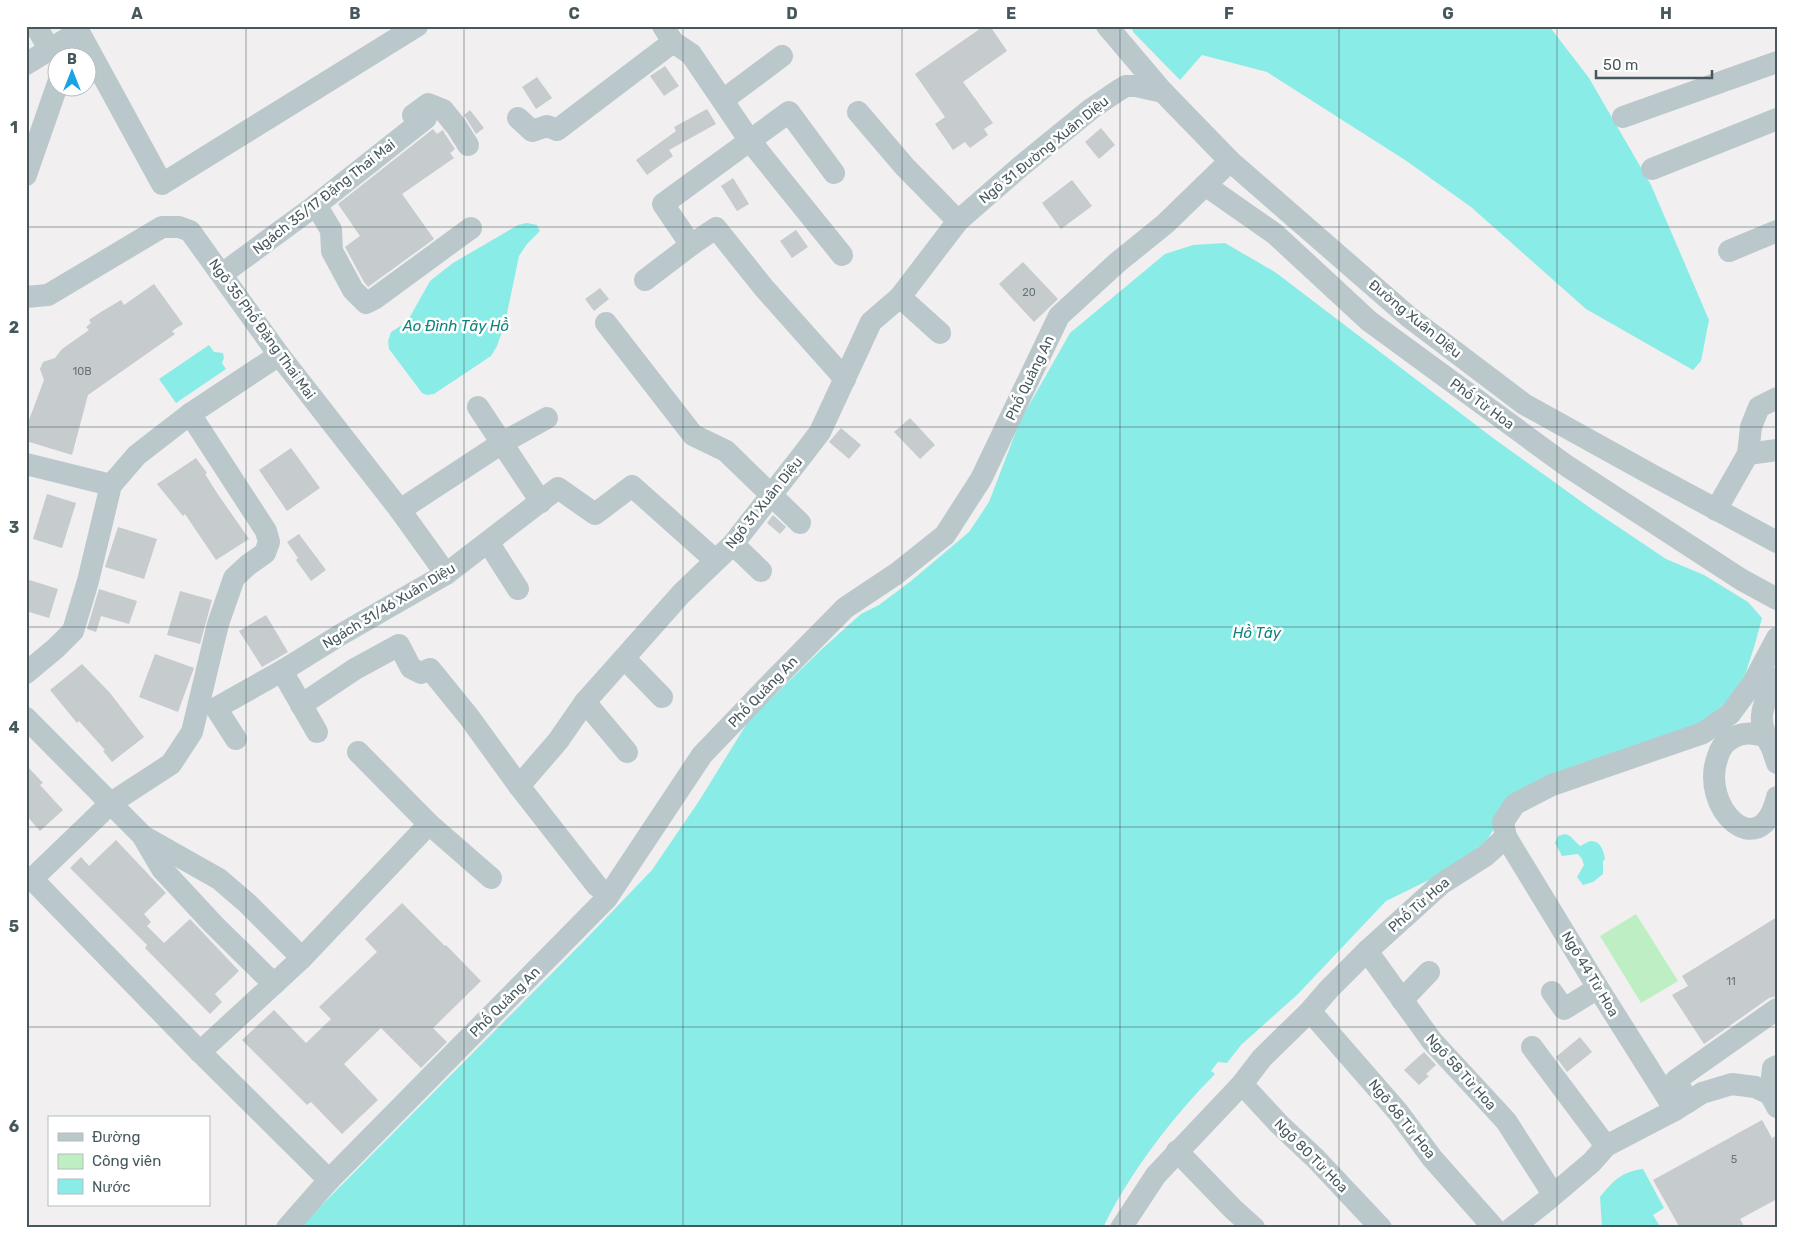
<svg xmlns="http://www.w3.org/2000/svg" width="1803" height="1254" font-family="Rubik,sans-serif">
  <rect width="100%" height="100%" fill="#f1efef"/>
  <polygon fill="#bdefc3" points="1636,914 1678,981 1641,1003 1600,936"/>
  <g fill="#8aece7">
    <polygon points="1130,26 1549,26 1589,78 1651,185 1709,320 1701,361 1693,370 1586,309 1471,207 1405,160 1267,72 1202,55 1180,80 1134,33"/>
    <polygon points="527,223 537,225 540,231 527,244 519,256 505,323 497,346 491,356 434,394 427,395 422,393 389,349 388,341 391,332 407,322 430,281 453,263 518,225"/>
    <path d="M1225,243L1275,272L1493,438L1593,510L1666,559L1704,575L1748,602L1762,618L1755,644L1745,675L1727,702L1693,729L1568,774L1495,827L1487,840L1465,858L1433,878L1386,901L1298,994L1241,1045L1227,1063L1218,1062L1211,1071L1215,1074C1174,1115 1128,1175 1103,1228H299L584,941L652,870L699,801L749,720L823,648L861,614L879,605L911,581L969,532L989,502L1020,421L1070,333L1165,254L1193,245Z"/>
    <polygon points="209,345 214,352 223,353 224,358 222,363 226,369 176,403 159,379"/>
    <path d="M1565,834L1570,836L1580,846C1583,845 1588,841 1591,841C1601,841 1604,852 1605,859L1603,861V874L1593,882L1583,885L1577,877L1584,865L1582,859L1578,854L1562,856L1555,843L1558,836Z"/>
    <path d="M1643,1169L1664,1208L1653,1215L1661,1228H1602L1600,1197C1614,1180 1621,1172 1643,1169Z"/>
  </g>
  <g fill="#c6cbce">
    <polygon points="984,26 990,26 1007,51 963,82 993,123 984,129 988,135 970,148 965,142 953,150 935,124 945,117 915,74"/>
    <polygon points="665,66 679,86 664,96 650,76"/>
    <polygon points="537,77 552,98 536,109 522,87"/>
    <polygon points="707,109 716,124 669,150 673,156 647,175 636,160 676,131 674,127"/>
    <polygon points="470,110 484,128 476,134 464,115"/>
    <polygon points="1101,128 1115,145 1099,159 1085,142"/>
    <polygon points="433,129 437,134 443,130 445,134 455,149 450,153 454,158 402,194 434,239 368,287 364,282 345,247 360,236 338,204"/>
    <polygon points="733,178 749,204 737,211 721,186"/>
    <polygon points="1072,180 1092,206 1061,229 1042,203"/>
    <polygon points="796,230 808,247 792,258 780,241"/>
    <polygon points="1023,262 1058,299 1034,322 999,284"/>
    <polygon points="154,284 183,324 172,331 175,334 88,395 72,455 26,441 26,428 44,380 40,369 43,362 55,358 62,349 89,330 86,327 91,323 89,320 101,312 121,300 124,305"/>
    <polygon points="600,288 609,299 594,311 585,299"/>
    <polygon points="910,418 935,445 920,459 894,432"/>
    <polygon points="841,428 861,445 849,459 829,442"/>
    <polygon points="291,448 320,488 287,511 259,470"/>
    <polygon points="196,458 207,473 205,474 217,493 249,539 216,560 185,514 183,516 157,484"/>
    <polygon points="47,494 76,503 62,548 33,539"/>
    <polygon points="773,515 786,527 780,534 767,523"/>
    <polygon points="118,527 157,539 144,579 105,567"/>
    <polygon points="299,534 326,570 311,581 296,560 298,558 287,542"/>
    <polygon points="26,579 58,589 49,618 26,611"/>
    <polygon points="99,589 137,601 129,624 101,616 96,632 87,629"/>
    <polygon points="180,591 212,600 200,644 167,635"/>
    <polygon points="266,615 288,652 262,667 239,631"/>
    <polygon points="155,654 194,668 178,712 139,697"/>
    <polygon points="82,664 110,693 144,737 112,762 103,751 105,750 79,721 77,723 50,690"/>
    <polygon points="26,765 43,783 40,785 63,810 40,831 26,815"/>
    <polygon points="116,840 166,893 144,914 151,922 147,926 164,943 190,919 239,971 215,994 222,1002 210,1014 145,948 147,945 70,868 81,857 89,866"/>
    <polygon points="402,903 445,946 446,945 481,981 433,1028 447,1042 421,1068 381,1028 344,1064 378,1100 342,1134 311,1102 307,1105 242,1040 274,1010 306,1043 331,1019 319,1007 377,952 365,939"/>
    <polygon points="1777,917 1777,996 1769,998 1704,1044 1672,995 1688,986 1682,976"/>
    <polygon points="1580,1037 1592,1052 1567,1072 1556,1057"/>
    <polygon points="1424,1052 1436,1065 1426,1074 1429,1076 1419,1085 1404,1070"/>
    <polygon points="1762,1120 1772,1138 1777,1135 1777,1199 1740,1219 1745,1228 1680,1228 1653,1180"/>
  </g>
  <g fill="none" stroke-linecap="round" stroke-linejoin="round">
    <g stroke="#bac8cc" stroke-width="22">
      <polyline points="36,26 49,49"/>
      <polyline points="663,26 673,42 691,54 750,141 842,255"/>
      <polyline points="1107,26 1163,92 1230,161 1409,317 1524,404 1654,476 1777,542"/>
      <polyline points="79,32 162,184 417,26"/>
      <polyline points="26,64 75,34"/>
      <polyline points="723,100 782,56"/>
      <polyline points="858,112 905,167 958,221"/>
      <polyline points="413,115 428,104 443,110 456,126 468,145"/>
      <polyline points="1623,117 1777,62"/>
      <polyline points="518,118 532,131 547,126 557,130 673,42"/>
      <polyline points="1652,169 1777,119"/>
      <polyline points="834,173 789,112 663,204 691,245 716,228 764,288 845,379"/>
      <polyline points="26,175 58,83"/>
      <polyline points="1205,185 1275,234 1369,321 1567,466 1742,580 1777,599"/>
      <polyline points="316,205 331,230 332,251 353,290 366,303 374,299 471,228"/>
      <polyline points="1729,251 1777,231"/>
      <polyline points="222,274 316,205 426,118"/>
      <polyline points="645,280 691,245"/>
      <polyline points="26,297 48,295 162,227 179,227 190,231 279,355 400,510 446,574"/>
      <polyline points="900,297 940,333"/>
      <polyline points="606,323 693,435 726,451 800,523"/>
      <polyline points="478,407 541,502"/>
      <polyline points="190,414 266,531 269,542 265,553 248,565 234,578 218,624 192,732 171,764 111,803 32,879 200,1052"/>
      <polyline points="1748,454 1751,427 1759,407 1777,398"/>
      <polyline points="26,464 111,485 137,455 190,414 279,355"/>
      <polyline points="400,510 502,443 547,418"/>
      <polyline points="1716,510 1748,454 1777,450"/>
      <polyline points="488,542 518,589"/>
      <polyline points="733,544 761,571"/>
      <polyline points="625,659 662,697"/>
      <polyline points="282,671 317,732"/>
      <polyline points="26,673 56,648 73,631 88,581 111,485"/>
      <polyline points="585,702 627,752"/>
      <polyline points="301,705 355,669 399,645 411,668 421,673 430,669 469,717 519,786 597,886"/>
      <polyline points="26,718 142,835 162,869 214,925 274,984 302,958 429,824"/>
      <polyline points="236,739 216,708 282,671 340,635 446,574 558,488 595,514 632,486 715,560"/>
      <path d="M1774,745C1752,724 1764,701 1777,678"/>
      <polyline points="358,752 429,824 491,878"/>
      <path d="M1777,763L1772,748L1766,737C1752,732 1741,732 1729,740C1723,744 1720,749 1718,756C1698,807 1760,867 1777,797"/>
      <polyline points="519,786 558,741 585,702 681,594 733,544 804,453 820,432 871,322 900,297 958,221 1020,167 1091,109 1119,90 1126,86 1136,86 1163,92"/>
      <polyline points="143,836 219,879 247,903 302,958"/>
      <polyline points="1506,837 1598,988 1675,1110"/>
      <polyline points="1367,951 1432,1041 1506,1121 1553,1194"/>
      <polyline points="274,984 200,1052 329,1180"/>
      <polyline points="1552,992 1564,1009 1598,988"/>
      <polyline points="1402,1000 1429,972"/>
      <polyline points="1310,1011 1398,1112 1432,1158 1494,1228"/>
      <polyline points="1532,1047 1606,1146"/>
      <polyline points="1242,1084 1279,1124 1316,1159 1381,1228"/>
      <polyline points="1770,1094 1773,1068 1777,1066"/>
      <polyline points="1688,1102 1676,1080 1777,1009"/>
      <polyline points="1177,1151 1233,1209 1254,1228"/>
      <polyline points="287,1228 329,1180 607,898 702,755 769,685 845,608 896,574 945,535 981,479 1059,316 1118,262 1165,224 1230,161"/>
      <polyline points="1121,1228 1156,1175 1242,1084 1262,1058 1310,1011 1329,989 1367,951 1441,884 1485,856 1506,837 1503,822 1515,804 1552,785 1703,733 1730,714 1753,683 1777,638"/>
      <polyline points="1512,1228 1545,1202 1592,1162 1606,1146 1675,1110 1702,1093 1732,1084 1755,1087 1770,1094 1777,1107"/>
    </g>
  </g>
  <path fill="none" stroke="#47585c" stroke-width="1" stroke-opacity="0.55" d="M246,26V1228M464,26V1228M683,26V1228M902,26V1228M1120,26V1228M1339,26V1228M1557,26V1228M26,227H1777M26,427H1777M26,627H1777M26,827H1777M26,1027H1777"/>
  <g text-anchor="middle" dominant-baseline="central" stroke-width="5" stroke-linejoin="round" paint-order="stroke">
    <g font-size="11" fill="#677578">
      <text x="1029" y="292">20</text>
      <text x="82" y="371">10B</text>
      <text x="1731" y="981">11</text>
      <text x="1734" y="1159">5</text>
    </g>
    <g font-size="14" fill="#47585c" stroke="#fff">
      <text transform="translate(1044 150) rotate(-39)">Ngõ 31 Đường Xuân Diệu</text>
      <text transform="translate(324 197) rotate(-38)">Ngách 35/17 Đặng Thai Mai</text>
      <text transform="translate(1415 319) rotate(39)">Đường Xuân Diệu</text>
      <text transform="translate(262 329) rotate(54)">Ngõ 35 Phố Đặng Thai Mai</text>
      <text transform="translate(1030 378) rotate(-64)">Phố Quảng An</text>
      <text transform="translate(1482 404) rotate(36)">Phố Từ Hoa</text>
      <text transform="translate(764 503) rotate(-51)">Ngõ 31 Xuân Diệu</text>
      <text transform="translate(389 606) rotate(-31)">Ngách 31/46 Xuân Diệu</text>
      <text transform="translate(763 692) rotate(-46)">Phố Quảng An</text>
      <text transform="translate(1419 905) rotate(-41)">Phố Từ Hoa</text>
      <text transform="translate(1590 974) rotate(59)">Ngõ 44 Từ Hoa</text>
      <text transform="translate(505 1002) rotate(-45)">Phố Quảng An</text>
      <text transform="translate(1461 1072) rotate(48)">Ngõ 58 Từ Hoa</text>
      <text transform="translate(1402 1119) rotate(51)">Ngõ 68 Từ Hoa</text>
      <text transform="translate(1311 1156) rotate(45)">Ngõ 80 Từ Hoa</text>
    </g>
    <g font-size="15" font-style="italic" fill="#0d847e" stroke="#fff">
      <text x="456" y="326">Ao Đình Tây Hồ</text>
      <text x="1257" y="633">Hồ Tây</text>
    </g>
  </g>
  <rect width="1803" height="1254" fill="none" stroke="#ffffff" stroke-width="55"/>
  <rect x="48" y="1116" width="162" height="90" fill="#ffffff" stroke="#b5bcbe"/>
  <rect x="58" y="1133" width="25" height="8" fill="#bac8cc" stroke="#b5bcbe"/>
  <text x="92" y="1142" font-size="15" fill="#47585c">Đường</text>
  <rect x="58" y="1154" width="25" height="15" fill="#bdefc3" stroke="#b5bcbe"/>
  <text x="92" y="1166" font-size="15" fill="#47585c">Công viên</text>
  <rect x="58" y="1179" width="25" height="15" fill="#8aece7" stroke="#b5bcbe"/>
  <text x="92" y="1192" font-size="15" fill="#47585c">Nước</text>
  <g transform="translate(72 72)"><circle r="24" fill="#ffffff" stroke="#b5bcbe"/>
  <path d="M0-4L9 19L0 12L-9 19Z" fill="#19a4e1"/>
  <text y="-8" font-size="14" font-weight="bold" text-anchor="middle" fill="#47585c">B</text>
  </g>
  <path d="M1596 70v8h116v-8" fill="none" stroke="#47585c" stroke-width="2.5"/>
  <text x="1603" y="70" font-size="15" fill="#47585c" stroke="#ffffff" stroke-width="4" paint-order="stroke">50 m</text>
  <rect x="28" y="28" width="1748" height="1198" fill="none" stroke="#47585c" stroke-width="2"/>
  <g font-size="16" text-anchor="middle" font-weight="bold" fill="#47585c">
    <text x="137" y="19">A</text>
    <text x="355" y="19">B</text>
    <text x="574" y="19">C</text>
    <text x="792" y="19">D</text>
    <text x="1011" y="19">E</text>
    <text x="1229" y="19">F</text>
    <text x="1448" y="19">G</text>
    <text x="1666" y="19">H</text>
    <text x="14" y="133">1</text>
    <text x="14" y="333">2</text>
    <text x="14" y="533">3</text>
    <text x="14" y="733">4</text>
    <text x="14" y="932">5</text>
    <text x="14" y="1132">6</text>
  </g>
</svg>
